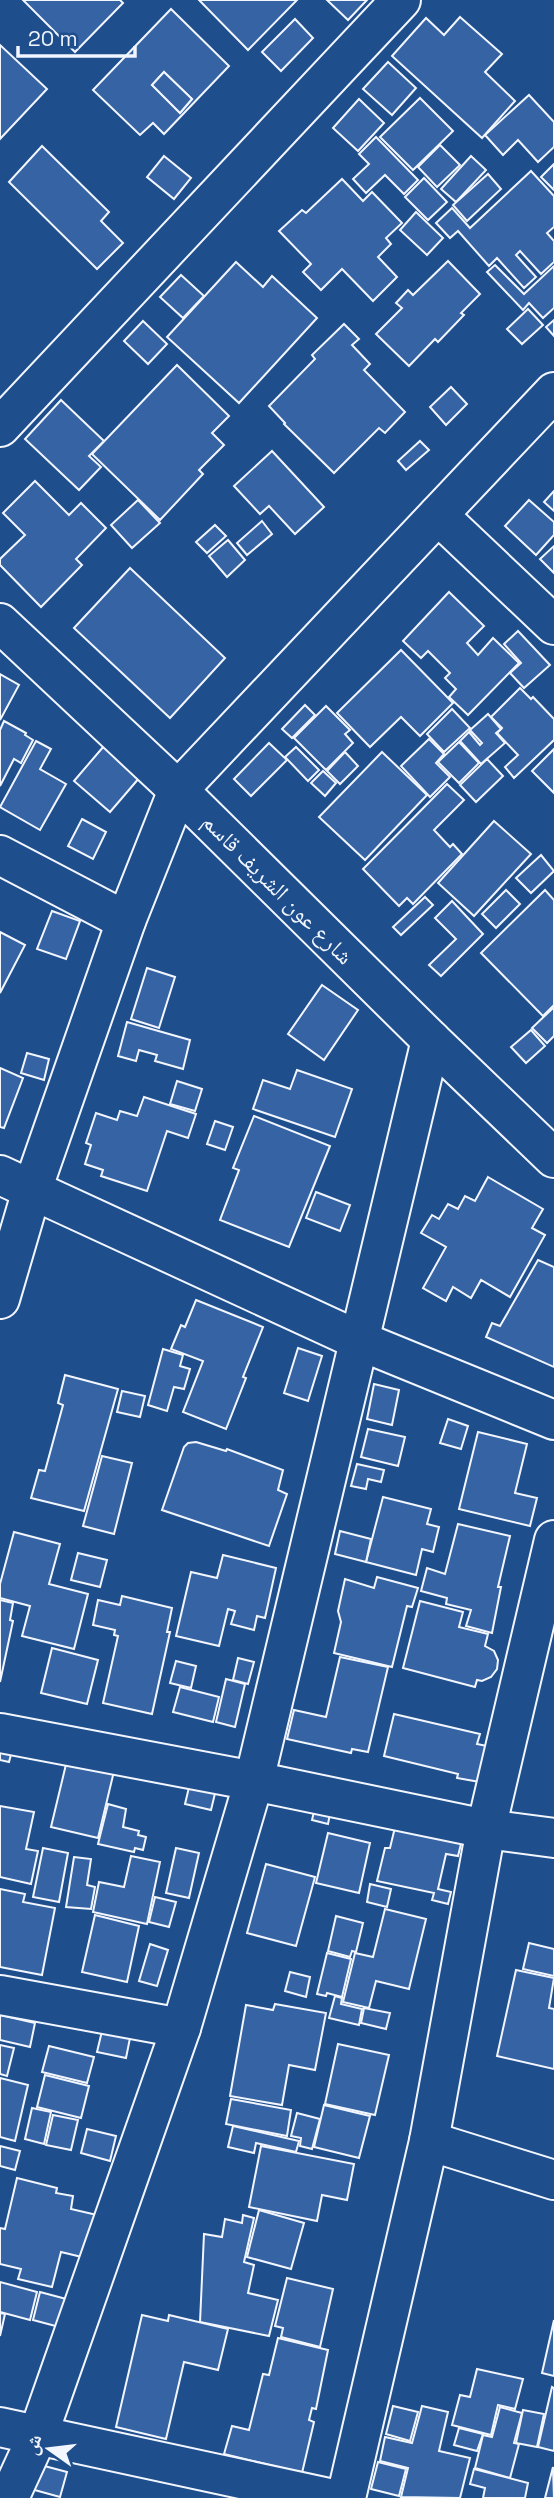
<svg xmlns="http://www.w3.org/2000/svg" width="554" height="2498" font-family="'Space Grotesk','Noto Naskh Arabic',sans-serif">
  <rect width="100%" height="100%" fill="#1f4e8c"/>
  <g fill="#3563a3" stroke="#f2f6ff" stroke-width="2" fill-rule="evenodd">
    <polygon points="23,0 120,0 123,3 75,52"/>
    <polygon points="199,0 297,0 248,50"/>
    <polygon points="327,0 367,0 348,20"/>
    <path d="M171,9L229,66L164,134L153,123L140,135L93,90ZM164,72L192,99L180,113L152,85Z"/>
    <polygon points="460,17 502,54 485,72 515,101 482,138 392,56 426,18 444,35"/>
    <polygon points="295,19 313,38 281,71 262,52"/>
    <polygon points="0,45 47,89 0,139"/>
    <polygon points="388,62 416,88 392,115 363,89"/>
    <polygon points="164,72 192,99 180,113 152,85"/>
    <polygon points="529,95 554,122 554,147 538,162 518,140 503,155 485,135"/>
    <polygon points="420,98 453,131 413,170 380,137"/>
    <polygon points="359,99 384,123 358,151 333,128"/>
    <polygon points="376,137 418,180 404,194 385,175 366,193 353,179 369,164 359,154"/>
    <polygon points="440,145 460,165 437,187 418,167"/>
    <polygon points="42,146 109,212 101,221 123,243 97,269 9,182"/>
    <polygon points="164,156 191,178 174,199 147,177"/>
    <polygon points="471,156 486,170 456,202 441,189"/>
    <polygon points="554,164 554,190 541,177"/>
    <polygon points="531,171 554,196 554,227 547,233 554,241 554,262 541,274 520,251 516,255 536,277 524,288 497,258 489,266 458,231 450,238 436,223 452,208 470,228"/>
    <polygon points="488,174 501,189 467,221 453,205"/>
    <polygon points="424,178 447,202 428,220 405,197"/>
    <polygon points="342,179 363,201 372,192 402,223 386,238 391,244 378,257 397,277 373,301 342,269 321,290 303,272 311,264 279,231 302,210 306,213"/>
    <polygon points="416,212 443,238 427,255 400,230"/>
    <polygon points="448,261 480,294 461,313 464,315 438,342 435,339 409,366 376,334 402,308 396,303 408,290 413,295"/>
    <polygon points="236,262 263,287 272,276 317,318 239,403 167,337"/>
    <polygon points="495,265 524,294 554,266 554,308 543,318 529,303 523,310 487,272"/>
    <polygon points="181,275 204,296 183,318 160,297"/>
    <polygon points="528,309 543,325 522,344 507,329"/>
    <polygon points="554,320 554,336 546,327"/>
    <polygon points="143,321 167,344 148,364 124,341"/>
    <polygon points="344,324 359,339 352,345 370,364 364,370 405,412 385,433 379,428 334,473 284,424 285,423 269,406 315,359 312,355"/>
    <polygon points="177,365 229,416 212,433 224,445 199,470 203,474 160,520 92,454"/>
    <polygon points="451,387 467,404 446,425 430,407"/>
    <polygon points="61,400 104,441 89,456 101,467 79,490 25,439"/>
    <polygon points="420,441 429,450 406,470 398,461"/>
    <polygon points="272,451 324,507 295,534 269,506 260,514 234,486"/>
    <polygon points="35,481 69,515 81,503 106,528 76,559 82,565 41,607 0,565 0,559 25,535 3,513"/>
    <polygon points="554,491 554,511 544,502"/>
    <polygon points="138,500 160,523 132,548 111,525"/>
    <polygon points="529,500 554,522 554,535 536,555 505,526"/>
    <polygon points="262,521 272,534 247,555 237,543"/>
    <polygon points="215,525 226,536 207,553 196,542"/>
    <polygon points="228,540 245,560 227,577 209,556"/>
    <polygon points="554,546 554,573 540,559"/>
    <polygon points="130,568 225,658 170,718 74,628"/>
    <polygon points="449,592 484,626 467,643 478,655 493,638 519,663 468,715 449,697 456,689 445,678 450,673 428,651 421,658 403,641"/>
    <polygon points="518,631 550,665 524,688 510,673 521,663 504,644"/>
    <polygon points="401,650 453,703 420,736 401,717 370,747 337,713"/>
    <polygon points="0,674 19,685 0,720"/>
    <polygon points="520,688 531,699 533,697 554,719 554,740 514,778 505,767 518,755 497,733 502,728 491,717"/>
    <polygon points="305,705 315,715 292,738 282,729"/>
    <polygon points="326,706 350,730 345,734 353,743 326,770 294,738"/>
    <polygon points="452,709 470,728 444,752 427,734"/>
    <polygon points="488,714 501,729 496,733 505,743 481,764 460,741 469,732 480,745 482,743 470,730"/>
    <polygon points="4,721 26,733 25,735 33,740 21,763 14,759 0,786 0,730"/>
    <polygon points="429,739 444,754 436,763 450,777 430,797 401,766"/>
    <polygon points="36,741 51,749 40,769 66,784 40,830 0,807"/>
    <polygon points="459,742 479,763 459,783 438,762"/>
    <polygon points="269,743 287,760 251,796 234,779"/>
    <polygon points="104,746 140,777 110,812 74,781"/>
    <polygon points="296,747 319,770 308,781 285,757"/>
    <polygon points="554,749 554,793 532,771"/>
    <polygon points="345,752 358,766 340,784 327,771"/>
    <polygon points="382,752 427,795 365,860 319,817"/>
    <polygon points="487,759 503,776 476,802 460,785"/>
    <polygon points="323,771 336,783 325,796 311,783"/>
    <polygon points="447,784 464,800 434,830 450,847 453,844 462,854 413,904 407,898 399,906 363,869"/>
    <polygon points="82,819 106,832 93,859 68,846"/>
    <polygon points="494,821 531,854 474,916 438,883"/>
    <polygon points="541,855 554,871 531,893 516,878"/>
    <polygon points="506,890 520,904 496,928 482,914"/>
    <polygon points="545,890 554,900 554,1005 543,1016 481,953"/>
    <polygon points="425,897 433,905 401,935 393,927"/>
    <polygon points="452,901 483,934 441,976 429,965 456,939 435,918"/>
    <polygon points="52,911 80,921 66,959 37,949"/>
    <polygon points="0,932 25,945 0,993"/>
    <polygon points="147,968 175,977 159,1028 131,1019"/>
    <polygon points="322,985 358,1010 324,1060 288,1034"/>
    <polygon points="554,1007 554,1036 547,1043 532,1028"/>
    <polygon points="127,1022 190,1040 183,1069 155,1061 157,1055 139,1050 136,1061 118,1056"/>
    <polygon points="531,1030 545,1046 526,1063 511,1047"/>
    <polygon points="27,1053 49,1059 44,1080 21,1073"/>
    <polygon points="0,1068 23,1078 4,1128 0,1127"/>
    <polygon points="297,1070 352,1089 335,1137 253,1109 263,1080 290,1089"/>
    <polygon points="177,1081 202,1089 195,1111 170,1104"/>
    <polygon points="144,1097 196,1114 188,1138 167,1131 147,1191 101,1176 103,1170 85,1164 91,1145 86,1143 96,1113 117,1120 120,1111 137,1116"/>
    <polygon points="254,1116 330,1146 289,1247 220,1220 239,1170 233,1168"/>
    <polygon points="215,1121 233,1127 225,1150 207,1144"/>
    <polygon points="488,1177 543,1209 532,1228 545,1235 510,1297 481,1280 471,1298 453,1287 446,1301 423,1288 446,1247 421,1233 432,1215 439,1219 448,1204 458,1209 465,1196 475,1201"/>
    <polygon points="316,1192 350,1205 340,1231 306,1218"/>
    <polygon points="538,1260 554,1267 554,1367 486,1337 492,1323 500,1326"/>
    <polygon points="196,1300 263,1327 243,1377 246,1378 226,1429 183,1412 203,1361 171,1349 181,1325 185,1327"/>
    <polygon points="298,1348 322,1356 308,1401 284,1393"/>
    <polygon points="163,1349 183,1355 180,1366 190,1369 184,1389 174,1387 167,1411 148,1405"/>
    <polygon points="65,1375 118,1389 84,1511 31,1498 39,1470 45,1471 63,1405 58,1403"/>
    <polygon points="374,1384 399,1390 392,1425 367,1419"/>
    <polygon points="122,1391 145,1396 140,1417 117,1412"/>
    <polygon points="448,1419 468,1426 461,1449 440,1443"/>
    <polygon points="368,1429 405,1437 398,1466 361,1457"/>
    <polygon points="478,1432 527,1444 515,1493 537,1498 530,1526 459,1509"/>
    <polygon points="196,1442 226,1451 227,1449 283,1470 278,1490 287,1494 269,1546 162,1510 184,1447 188,1443"/>
    <polygon points="102,1456 132,1463 114,1534 83,1526"/>
    <polygon points="357,1464 384,1470 381,1482 368,1479 366,1489 351,1486"/>
    <polygon points="383,1497 431,1509 427,1524 439,1527 433,1552 422,1549 416,1575 366,1562"/>
    <polygon points="458,1524 510,1536 498,1587 501,1587 492,1633 466,1626 471,1610 446,1604 447,1598 421,1591 427,1568 445,1574"/>
    <polygon points="340,1531 371,1539 366,1562 335,1554"/>
    <polygon points="14,1532 60,1544 49,1584 88,1594 74,1649 22,1636 30,1606 0,1598 0,1584"/>
    <polygon points="78,1553 107,1560 100,1587 71,1580"/>
    <polygon points="223,1555 276,1568 265,1618 257,1616 254,1630 231,1624 235,1611 228,1609 219,1646 176,1636 191,1572 217,1578"/>
    <polygon points="377,1577 418,1588 412,1607 407,1606 392,1667 334,1653 341,1622 338,1611 345,1579 374,1588"/>
    <polygon points="122,1596 172,1608 167,1632 170,1632 152,1714 103,1703 118,1636 114,1635 115,1630 93,1625 98,1600 120,1605"/>
    <polygon points="0,1600 13,1603 10,1620 13,1621 0,1682"/>
    <polygon points="420,1601 463,1612 459,1627 488,1634 485,1646 494,1651 498,1660 497,1669 491,1677 482,1681 477,1680 475,1687 403,1668"/>
    <polygon points="52,1648 98,1660 87,1704 41,1693"/>
    <polygon points="340,1657 388,1667 368,1752 352,1749 351,1753 287,1739 294,1710 326,1717"/>
    <polygon points="238,1658 254,1662 248,1684 233,1680"/>
    <polygon points="176,1661 196,1666 191,1688 170,1683"/>
    <polygon points="226,1679 245,1684 235,1727 216,1722"/>
    <polygon points="180,1687 219,1697 213,1722 173,1712"/>
    <polygon points="394,1714 480,1734 477,1744 487,1746 480,1782 457,1778 458,1774 384,1756"/>
    <polygon points="0,1744 13,1747 9,1762 0,1760"/>
    <polygon points="68,1756 115,1767 98,1838 51,1827"/>
    <polygon points="191,1779 217,1785 211,1810 185,1804"/>
    <polygon points="317,1799 332,1803 328,1824 312,1820"/>
    <polygon points="108,1804 126,1809 123,1827 139,1831 138,1835 146,1837 143,1850 135,1848 134,1852 98,1844"/>
    <polygon points="0,1806 34,1812 26,1849 38,1851 31,1884 0,1877"/>
    <polygon points="397,1819 464,1832 458,1856 446,1854 438,1889 451,1892 448,1904 432,1900 434,1893 377,1881 385,1848 390,1848"/>
    <polygon points="328,1833 370,1843 359,1893 316,1883"/>
    <polygon points="43,1848 68,1853 59,1902 33,1897"/>
    <polygon points="176,1848 199,1853 189,1898 166,1893"/>
    <polygon points="131,1856 160,1862 147,1924 93,1912 99,1882 124,1887"/>
    <polygon points="74,1857 91,1859 87,1885 95,1887 91,1909 66,1907"/>
    <polygon points="266,1864 315,1877 296,1946 247,1933"/>
    <polygon points="370,1884 391,1889 387,1907 367,1902"/>
    <polygon points="0,1889 25,1894 23,1902 55,1908 42,1975 0,1967"/>
    <polygon points="155,1897 176,1902 169,1927 149,1922"/>
    <polygon points="385,1909 426,1919 409,1989 376,1981 369,2008 343,2002 355,1953 373,1957"/>
    <polygon points="95,1915 139,1926 127,1982 82,1972"/>
    <polygon points="336,1916 363,1923 356,1952 352,1951 350,1957 328,1951"/>
    <polygon points="529,1943 554,1949 554,1976 523,1969"/>
    <polygon points="150,1944 168,1950 157,1986 139,1981"/>
    <polygon points="327,1953 351,1959 342,1997 327,1993 326,1996 317,1994"/>
    <polygon points="516,1970 554,1978 549,2008 554,2009 554,2069 497,2056"/>
    <polygon points="290,1972 310,1977 306,1997 285,1991"/>
    <polygon points="335,1996 342,1998 341,2004 362,2009 359,2025 329,2018"/>
    <polygon points="275,2004 326,2013 315,2070 289,2065 282,2105 230,2096 246,2005 273,2010"/>
    <polygon points="364,2008 390,2013 386,2029 361,2023"/>
    <polygon points="0,2015 35,2023 30,2047 0,2040"/>
    <polygon points="102,2031 130,2038 126,2058 97,2052"/>
    <polygon points="338,2044 389,2055 375,2115 325,2104"/>
    <polygon points="0,2045 14,2048 7,2076 0,2074"/>
    <polygon points="49,2046 94,2057 87,2083 42,2072"/>
    <polygon points="45,2075 89,2086 81,2118 37,2107"/>
    <polygon points="0,2078 28,2085 15,2141 0,2137"/>
    <polygon points="231,2099 291,2110 287,2136 226,2124"/>
    <polygon points="324,2105 370,2116 359,2158 314,2147"/>
    <polygon points="32,2108 51,2112 44,2144 25,2139"/>
    <polygon points="297,2113 320,2119 312,2149 300,2146 301,2138 291,2136"/>
    <polygon points="53,2115 78,2120 71,2150 46,2145"/>
    <polygon points="233,2126 299,2141 296,2152 256,2143 254,2153 228,2147"/>
    <polygon points="87,2129 116,2136 110,2161 81,2153"/>
    <polygon points="0,2146 20,2151 15,2170 0,2166"/>
    <polygon points="261,2146 354,2164 347,2200 322,2195 317,2221 249,2207"/>
    <polygon points="17,2178 57,2188 56,2193 73,2196 71,2209 97,2215 86,2258 61,2252 52,2287 18,2279 21,2269 0,2264 0,2228 5,2229"/>
    <polygon points="259,2210 304,2223 291,2269 247,2257"/>
    <polygon points="243,2215 254,2218 244,2262 254,2265 248,2293 278,2300 269,2336 200,2322 204,2234 222,2237 225,2219 242,2223"/>
    <polygon points="287,2278 333,2289 320,2347 281,2337 283,2328 275,2326"/>
    <polygon points="0,2282 37,2292 30,2320 0,2312"/>
    <polygon points="40,2292 70,2300 63,2328 33,2320"/>
    <polygon points="0,2313 5,2314 0,2336"/>
    <polygon points="142,2315 168,2321 169,2315 228,2329 218,2370 184,2362 166,2439 116,2427"/>
    <polygon points="554,2320 554,2376 542,2373"/>
    <polygon points="278,2338 328,2350 316,2409 312,2408 309,2420 314,2422 302,2473 224,2454 232,2426 249,2430 263,2374 269,2375"/>
    <polygon points="477,2369 523,2379 515,2409 498,2405 491,2435 452,2425 460,2395 470,2397"/>
    <polygon points="552,2387 554,2388 554,2451 538,2447"/>
    <polygon points="393,2406 418,2412 410,2441 386,2434"/>
    <polygon points="422,2406 448,2412 439,2451 470,2458 460,2498 401,2497 408,2468 380,2461 385,2437 412,2443"/>
    <polygon points="500,2407 522,2413 514,2443 519,2444 510,2478 475,2468 483,2435 492,2437"/>
    <polygon points="523,2410 544,2414 537,2447 516,2443"/>
    <polygon points="459,2428 483,2434 477,2451 454,2445"/>
    <polygon points="378,2462 406,2469 399,2496 371,2489"/>
    <polygon points="37,2464 67,2472 60,2497 31,2489"/>
    <polygon points="553,2467 554,2498 545,2498"/>
    <polygon points="474,2469 528,2483 525,2498 483,2498 485,2488 470,2484"/>
  </g>
  <g fill="none" stroke-linecap="round" stroke-linejoin="round">
    <defs>
      <g id="minor">
        <polyline points="0,427 401,0"/>
        <polyline points="438,515 554,625"/>
        <polyline points="0,623 178,790 431,1040 554,1158"/>
        <polyline points="0,855 126,921"/>
        <polyline points="0,1175 358,1340 554,1420"/>
        <polyline points="0,1299 32,1190 126,921 178,790 554,392"/>
        <polyline points="0,1733 254,1781 486,1829 554,1838"/>
        <polyline points="0,1995 181,2028"/>
        <polyline points="429,2141 554,2180"/>
        <polyline points="0,2427 329,2498"/>
        <polyline points="9,2498 38,2435 181,2028 254,1781 431,1040"/>
        <polyline points="346,2498 429,2141 486,1829 554,1540"/>
      </g>
    </defs>
    <use href="#minor" stroke="#f2f6ff" stroke-width="42"/>
    <use href="#minor" stroke="#1f4e8c" stroke-width="38"/>
  </g>
  <g text-anchor="middle" dominant-baseline="central" stroke-width="5" stroke-linejoin="round" paint-order="stroke">
    <g font-size="23" fill="#f2f6ff" stroke="#1f4e8c">
      <text transform="translate(278 889) rotate(45)">شارع عون الشريف قاسم</text>
    </g>
  </g>
  <g transform="translate(49 2449) rotate(284)" stroke="#1f4e8c" stroke-width="5" paint-order="stroke">
  <path d="M0-5L12 26L0 18L-12 26Z" fill="#f2f6ff"/>
  <text y="-10" font-size="19" font-weight="bold" text-anchor="middle" fill="#f2f6ff">ش</text>
  </g>
  <path d="M18 46v10h117v-10" fill="none" stroke="#f2f6ff" stroke-width="3.5"/>
  <text x="28" y="46" font-size="21" fill="#f2f6ff" stroke="#1f4e8c" stroke-width="5" paint-order="stroke">20 m</text>
</svg>
